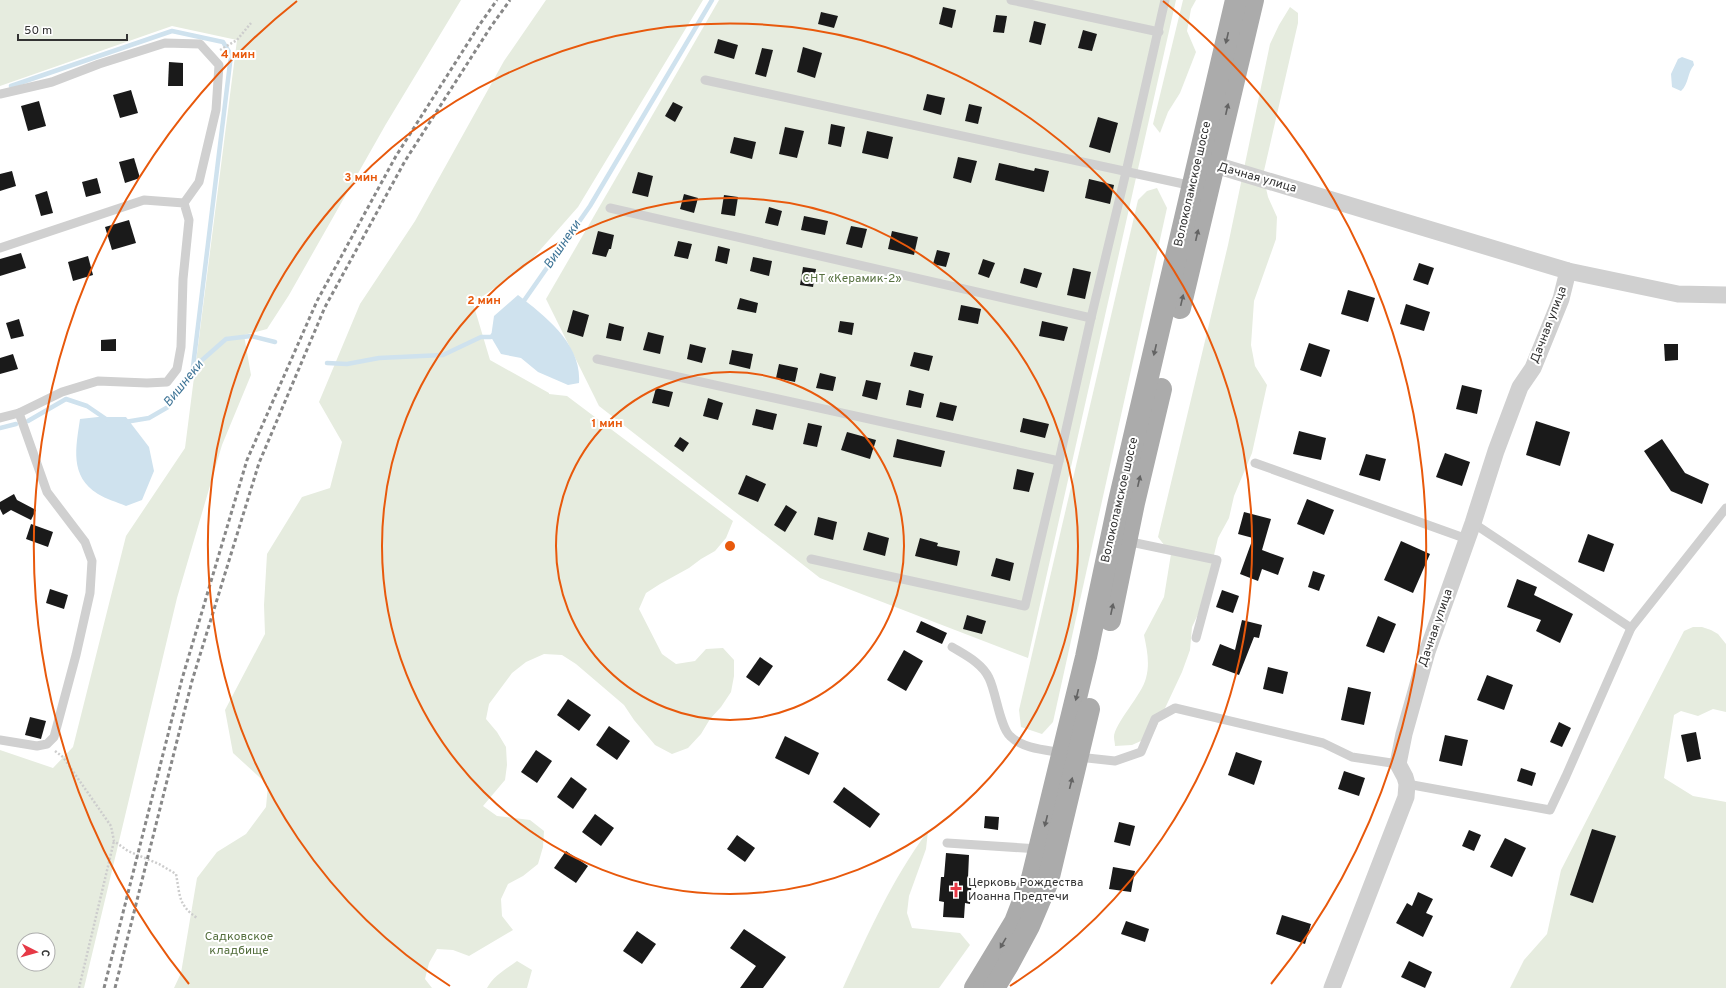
<svg xmlns="http://www.w3.org/2000/svg" width="1726" height="988" font-family="Overpass,sans-serif">
  <rect width="100%" height="100%" fill="#fff"/>
  <g fill="#e6ecdf" fill-rule="evenodd">
    <path d="M0,0H461L386,124L289,295L267,329L244,335L251,375L222,445L177,598L84,988H0V750L53,768L73,747L126,536L185,448L237,40L172,26L0,86ZM24,940H48V964H24Z"/>
    <polygon points="546,0 703,0 578,207 526,266 473,303 490,360 549,393 549,394 567,396 733,521 726,538 715,551 701,559 689,568 660,584 646,593 639,609 662,654 676,664 695,661 706,649 723,648 734,660 734,676 731,692 721,707 710,719 701,734 688,748 672,754 655,745 634,720 624,705 576,664 562,655 544,654 526,662 512,673 489,704 486,719 497,732 506,747 507,765 505,780 483,806 497,816 530,820 544,831 543,847 538,864 523,876 508,884 501,899 502,916 513,930 469,956 453,950 437,949 429,963 425,979 432,988 174,988 181,973 197,878 217,852 246,834 266,807 268,785 233,753 225,710 265,634 264,605 267,554 302,497 330,488 342,442 319,402 360,304 415,221 504,61"/>
    <polygon points="719,0 1176,0 1028,658 820,578 599,406 546,299"/>
    <polygon points="1183,0 1196,0 1191,9 1187,31 1196,52 1180,93 1168,112 1160,133 1153,124"/>
    <path d="M1290,7L1298,13V23L1263,175L1268,197L1277,217L1276,239L1254,301L1251,345L1255,366L1267,385L1252,453L1234,496L1229,518L1218,538L1202,606L1192,627L1190,650L1182,672L1152,736L1132,745L1115,746C1115,743 1114,740 1114,737C1114,724 1142,695 1146,678C1150,663 1147,650 1144,635L1164,597L1171,554L1158,537L1228,245L1270,44L1279,25Z"/>
    <polygon points="1157,188 1167,208 1053,722 1042,734 1021,727 1019,710 1138,200 1147,191"/>
    <polygon points="1693,627 1702,627 1711,630 1718,634 1726,644 1726,712 1713,709 1698,716 1681,711 1674,715 1664,778 1693,796 1726,802 1726,988 1510,988 1524,960 1547,934 1561,870 1684,631"/>
    <path d="M928,831L926,849L909,896L907,913L912,928L960,933L970,945L939,988H843C868,934 892,879 928,831Z"/>
    <path d="M517,961L532,970L527,988H487C493,976 506,969 517,961Z"/>
  </g>
  <g fill="#cfe2ee">
    <path d="M1682,57L1693,61L1694,65C1687,73 1689,84 1681,91L1672,87L1671,74L1678,59Z"/>
    <path d="M518,295C545,316 582,344 579,383L568,385L538,372L521,358L501,354L491,337L494,316Z"/>
    <path d="M98,417H126L149,447L154,471L142,500L126,506C117,502 106,499 98,494C69,476 76,447 80,419Z"/>
  </g>
  <g fill="none" stroke-linecap="round" stroke-linejoin="round">
    <g stroke="#cfe2ee" stroke-width="4.5">
      <polyline points="11,86 172,31 223,42 231,55 192,375"/>
      <polyline points="521,305 590,206 712,0"/>
      <polyline points="327,363 347,364 379,358 443,355 481,337 491,337 494,334"/>
      <polyline points="28,421 66,399 87,406 106,419"/>
      <polyline points="125,422 149,418 168,407 201,361 226,339 251,336 275,342"/>
      <polyline points="0,428 16,424"/>
    </g>
  </g>
  <g fill="#1a1a1a">
    <polygon points="943,7 956,10 952,28 939,24"/>
    <polygon points="821,12 838,16 834,28 818,24"/>
    <polygon points="996,15 1007,16 1004,33 993,32"/>
    <polygon points="1034,21 1046,24 1041,45 1029,42"/>
    <polygon points="1083,30 1097,34 1092,51 1078,48"/>
    <polygon points="718,39 738,45 734,59 714,53"/>
    <polygon points="803,47 822,53 815,78 797,72"/>
    <polygon points="762,48 773,50 766,77 755,74"/>
    <polygon points="169,62 183,63 183,86 168,86"/>
    <polygon points="131,90 138,113 120,118 113,95"/>
    <polygon points="927,94 945,98 941,115 923,110"/>
    <polygon points="39,101 46,126 28,131 21,106"/>
    <polygon points="673,102 683,107 675,122 665,116"/>
    <polygon points="969,104 982,107 978,124 965,121"/>
    <polygon points="1098,117 1118,123 1110,153 1089,147"/>
    <polygon points="831,124 845,127 841,147 828,144"/>
    <polygon points="785,127 804,131 797,158 779,154"/>
    <polygon points="867,131 893,137 888,159 862,153"/>
    <polygon points="734,137 756,142 752,159 730,153"/>
    <polygon points="958,157 977,161 971,183 953,178"/>
    <polygon points="134,158 140,178 125,183 119,162"/>
    <polygon points="999,163 1034,171 1035,168 1049,171 1044,192 995,180"/>
    <polygon points="12,171 16,186 0,191 0,174"/>
    <polygon points="638,172 653,176 648,197 632,193"/>
    <polygon points="97,178 101,193 86,197 82,182"/>
    <polygon points="1089,179 1114,185 1110,204 1085,198"/>
    <polygon points="47,191 53,213 41,216 35,195"/>
    <polygon points="684,194 698,198 694,213 680,209"/>
    <polygon points="724,195 738,197 735,216 721,214"/>
    <polygon points="769,207 782,211 778,226 765,223"/>
    <polygon points="804,216 828,221 825,235 801,230"/>
    <polygon points="129,220 136,243 112,250 105,227"/>
    <polygon points="851,226 867,229 862,248 846,244"/>
    <polygon points="598,231 614,235 611,249 609,249 606,257 592,254"/>
    <polygon points="892,231 918,237 914,255 888,249"/>
    <polygon points="678,241 692,244 688,259 674,256"/>
    <polygon points="718,246 730,249 727,264 715,261"/>
    <polygon points="937,250 950,253 946,267 933,264"/>
    <polygon points="21,253 26,268 0,276 0,259"/>
    <polygon points="88,256 93,275 73,281 68,262"/>
    <polygon points="753,257 772,261 769,276 750,271"/>
    <polygon points="983,259 995,263 989,278 978,274"/>
    <polygon points="1419,263 1434,268 1428,285 1413,280"/>
    <polygon points="803,267 816,269 813,287 800,285"/>
    <polygon points="1024,268 1042,273 1037,288 1020,283"/>
    <polygon points="1073,268 1091,272 1085,299 1067,295"/>
    <polygon points="1348,290 1375,298 1368,322 1341,314"/>
    <polygon points="740,298 758,303 756,313 737,309"/>
    <polygon points="1406,304 1430,312 1424,331 1400,324"/>
    <polygon points="961,305 981,309 978,324 958,320"/>
    <polygon points="573,310 589,315 583,337 567,332"/>
    <polygon points="19,319 24,336 11,339 6,323"/>
    <polygon points="840,321 854,323 852,335 838,332"/>
    <polygon points="1042,321 1068,327 1064,341 1039,336"/>
    <polygon points="609,323 624,327 621,341 606,338"/>
    <polygon points="648,332 664,336 660,354 643,350"/>
    <polygon points="116,339 116,351 101,351 101,340"/>
    <polygon points="1309,343 1330,350 1321,377 1300,370"/>
    <polygon points="690,344 706,348 702,363 687,359"/>
    <polygon points="1664,344 1678,344 1678,360 1665,361"/>
    <polygon points="732,350 753,354 750,369 729,364"/>
    <polygon points="914,352 933,356 929,371 910,366"/>
    <polygon points="13,354 18,369 0,374 0,358"/>
    <polygon points="779,364 798,368 795,382 776,378"/>
    <polygon points="820,373 836,377 833,391 816,388"/>
    <polygon points="866,380 881,383 877,400 862,396"/>
    <polygon points="1462,385 1482,390 1477,414 1456,409"/>
    <polygon points="656,388 673,392 669,407 652,403"/>
    <polygon points="909,390 924,394 921,408 906,405"/>
    <polygon points="708,398 723,403 718,420 703,416"/>
    <polygon points="940,402 957,406 953,421 936,417"/>
    <polygon points="756,409 777,414 773,430 752,425"/>
    <polygon points="1023,418 1049,424 1045,438 1020,432"/>
    <polygon points="1536,421 1570,432 1560,466 1526,455"/>
    <polygon points="808,423 822,426 817,447 803,444"/>
    <polygon points="1299,431 1326,438 1321,460 1293,454"/>
    <polygon points="847,432 876,440 870,459 841,450"/>
    <polygon points="680,437 689,443 683,452 674,446"/>
    <polygon points="897,439 945,451 941,467 893,457"/>
    <polygon points="1662,439 1685,473 1709,484 1702,504 1671,491 1644,451"/>
    <polygon points="1445,453 1470,462 1462,486 1436,477"/>
    <polygon points="1366,454 1386,459 1380,481 1359,475"/>
    <polygon points="1017,469 1034,473 1029,492 1013,489"/>
    <polygon points="746,475 766,484 758,502 738,494"/>
    <polygon points="14,494 17,500 36,510 31,520 11,510 3,515 0,509 0,502"/>
    <polygon points="1307,499 1334,510 1324,535 1297,524"/>
    <polygon points="786,505 797,512 785,532 774,525"/>
    <polygon points="1244,512 1271,519 1262,550 1284,558 1278,575 1262,569 1258,581 1240,574 1253,538 1238,534"/>
    <polygon points="818,517 837,522 833,540 814,535"/>
    <polygon points="31,524 53,532 48,547 26,539"/>
    <polygon points="868,532 889,538 885,556 863,550"/>
    <polygon points="1588,534 1614,544 1604,572 1578,562"/>
    <polygon points="920,538 938,543 937,546 960,551 957,566 915,556"/>
    <polygon points="1401,541 1430,554 1413,593 1384,580"/>
    <polygon points="996,558 1014,563 1010,581 991,576"/>
    <polygon points="1313,571 1325,575 1319,591 1308,587"/>
    <polygon points="1517,579 1537,587 1534,595 1573,614 1560,643 1536,631 1541,620 1507,607"/>
    <polygon points="50,589 68,595 64,609 46,603"/>
    <polygon points="1222,590 1239,596 1233,613 1216,607"/>
    <polygon points="967,615 986,621 982,634 963,629"/>
    <polygon points="1378,616 1396,624 1384,653 1366,646"/>
    <polygon points="1242,620 1262,625 1259,638 1254,637 1239,675 1212,665 1220,644 1235,650"/>
    <polygon points="921,621 947,633 942,644 916,632"/>
    <polygon points="904,650 923,661 906,691 887,680"/>
    <polygon points="760,657 773,666 759,686 746,677"/>
    <polygon points="1268,667 1288,672 1283,694 1263,689"/>
    <polygon points="1487,675 1513,685 1504,710 1477,700"/>
    <polygon points="1348,687 1371,692 1364,725 1341,720"/>
    <polygon points="568,699 591,715 579,731 557,715"/>
    <polygon points="30,717 46,721 41,739 25,735"/>
    <polygon points="1559,722 1571,728 1562,747 1550,742"/>
    <polygon points="609,726 630,741 617,760 596,745"/>
    <polygon points="1696,732 1701,759 1687,762 1681,735"/>
    <polygon points="1445,735 1468,740 1462,766 1439,761"/>
    <polygon points="785,736 819,753 809,775 775,758"/>
    <polygon points="536,750 552,761 537,783 521,772"/>
    <polygon points="1236,752 1262,761 1254,785 1228,775"/>
    <polygon points="1521,768 1536,773 1532,786 1517,781"/>
    <polygon points="1344,771 1365,778 1359,796 1338,789"/>
    <polygon points="571,777 587,789 573,809 557,797"/>
    <polygon points="844,787 880,814 870,828 833,802"/>
    <polygon points="595,814 614,828 601,846 582,832"/>
    <polygon points="985,816 999,817 998,830 984,828"/>
    <polygon points="1119,822 1135,826 1130,846 1114,842"/>
    <polygon points="1592,829 1616,836 1593,903 1570,895"/>
    <polygon points="1469,830 1481,835 1474,851 1462,846"/>
    <polygon points="737,835 755,848 745,862 727,849"/>
    <polygon points="1505,838 1526,848 1512,877 1490,867"/>
    <polygon points="566,851 588,866 576,883 554,868"/>
    <polygon points="946,853 969,855 968,878 972,878 970,904 965,903 964,918 943,917 944,902 939,901 941,877 944,877"/>
    <polygon points="1113,867 1135,871 1131,892 1109,889"/>
    <polygon points="1418,892 1433,899 1426,913 1433,916 1423,937 1396,923 1407,903 1412,906"/>
    <polygon points="1282,915 1311,924 1305,944 1276,934"/>
    <polygon points="1126,921 1149,929 1145,942 1121,934"/>
    <polygon points="744,929 786,957 763,988 740,988 756,966 730,948"/>
    <polygon points="637,931 656,944 642,964 623,951"/>
    <polygon points="1409,961 1432,972 1425,988 1401,977"/>
  </g>
  <g fill="none" stroke-linecap="round" stroke-linejoin="round">
    <g stroke="#cdcdcd" stroke-width="2.5" stroke-dasharray="2 2" stroke-linecap="butt">
      <polyline points="220,50 237,40 251,23"/>
      <path d="M55,751L63,757L111,826L114,841L128,851L159,864L176,874C180,895 178,905 197,918"/>
      <polyline points="79,988 114,841"/>
    </g>
    <g stroke="#d0d0d0" stroke-width="9">
      <polyline points="1011,0 1159,32"/>
      <polyline points="705,80 1193,186"/>
      <polyline points="0,94 52,82 99,64 165,43 200,44 219,65 216,110 199,182 184,203"/>
      <polyline points="610,208 1091,318"/>
      <polyline points="0,248 144,200 184,203 189,220 183,279 181,347 177,369 167,382 147,383 98,381 62,392 19,413 0,418"/>
      <polyline points="597,359 1059,461"/>
      <polyline points="1255,463 1467,539"/>
      <polyline points="1473,523 1631,628"/>
      <polyline points="1126,541 1217,560 1196,638"/>
      <polyline points="811,559 1025,606 1059,461 1091,318 1126,172 1165,0"/>
      <path d="M952,647C965,655 982,663 989,678C996,692 1000,727 1010,736C1023,749 1046,750 1063,753"/>
      <polyline points="0,740 37,746 47,744 54,737 76,655 90,593 92,561 85,542 47,492 19,413"/>
      <polyline points="1078,757 1115,761 1141,752 1155,719 1175,708 1323,743 1352,757 1398,764"/>
      <polyline points="1407,784 1550,810 1566,776 1631,628 1726,508"/>
      <polyline points="947,843 1039,849"/>
    </g>
    <g stroke="#d0d0d0" stroke-width="17">
      <polyline points="1202,161 1568,271 1678,294 1726,295"/>
      <polyline points="1332,988 1406,797 1407,784 1405,777 1398,764 1404,734 1427,652 1473,523 1496,451 1520,387 1533,368 1561,299 1568,271"/>
    </g>
    <g stroke="#ababab" stroke-width="22">
      <polyline points="1180,308 1253,0"/>
      <polyline points="1110,620 1134,503 1161,389"/>
      <polyline points="975,988 1015,922 1032,878 1086,657 1119,501 1236,0"/>
      <polyline points="994,988 1008,965 1029,926 1048,881 1089,709"/>
    </g>
    <g stroke="#888" stroke-width="3" stroke-dasharray="4 3" stroke-linecap="butt">
      <polyline points="104,988 182,679 247,460 317,301 396,156 480,24 497,0"/>
      <polyline points="115,988 192,681 259,463 325,307 405,161 490,28 510,0"/>
    </g>
  </g>
  <defs><path id="oneway-solid" d="M-6-.8H1V-3.2L6.5 0L1 3.2V.8H-6Z"/></defs>
  <g fill="#636363">
    <use href="#oneway-solid" transform="translate(1227 38) rotate(103)"/>
    <use href="#oneway-solid" transform="translate(1227 109) rotate(-77)"/>
    <use href="#oneway-solid" transform="translate(1197 235) rotate(-77)"/>
    <use href="#oneway-solid" transform="translate(1182 300) rotate(-77)"/>
    <use href="#oneway-solid" transform="translate(1155 350) rotate(103)"/>
    <use href="#oneway-solid" transform="translate(1139 481) rotate(-77)"/>
    <use href="#oneway-solid" transform="translate(1112 609) rotate(-78)"/>
    <use href="#oneway-solid" transform="translate(1077 695) rotate(104)"/>
    <use href="#oneway-solid" transform="translate(1071 783) rotate(-76)"/>
    <use href="#oneway-solid" transform="translate(1046 821) rotate(104)"/>
    <use href="#oneway-solid" transform="translate(1003 943) rotate(120)"/>
  </g>
  <g fill="none" stroke="#e8590c" stroke-width="2">
    <circle cx="730" cy="546" r="174"/>
    <circle cx="730" cy="546" r="348"/>
    <path d="M450 986A522 522 0 1 1 1010 986"/>
    <path d="M189 984A696 696 0 0 1 297 1M1163 1A696 696 0 0 1 1271 984"/>
  </g>
  <defs>
    <symbol id="church-bare" viewBox="-9 -9 18 18"><path d="M-1.2-6h2.4v3.5h3.3v2.4h-3.3V6h-2.4V-.1h-3.3v-2.4h3.3Z" fill="#e63946" stroke="#fff" stroke-width="2.5" paint-order="stroke"/></symbol>
  </defs>
  <g fill-rule="evenodd">
    <use href="#church-bare" x="945" y="879" width="22" height="22"/>
  </g>
  <g text-anchor="middle" dominant-baseline="central" stroke-width="4" stroke-linejoin="round" paint-order="stroke">
    <g font-size="12" fill="#333" stroke="#fff">
      <text transform="translate(1257 178) rotate(16)">Дачная улица</text>
      <text transform="translate(1193 184) rotate(-77)">Волоколамское шоссе</text>
      <text transform="translate(1549 325) rotate(-69)">Дачная улица</text>
      <text transform="translate(1120 500) rotate(-77)">Волоколамское шоссе</text>
      <text transform="translate(1436 628) rotate(-71)">Дачная улица</text>
    </g>
    <g font-size="12" fill="#56703f" stroke="#fff">
      <text x="852" y="279">СНТ «Керамик-2»</text>
      <text x="239" y="937">Садковское<tspan x="239" dy="14">кладбище</tspan></text>
    </g>
    <g font-size="12" fill="#333" stroke="#fff" text-anchor="start">
      <text x="968" y="883">Церковь Рождества<tspan x="968" dy="14">Иоанна Предтечи</tspan></text>
    </g>
    <g font-size="13" font-style="italic" fill="#3f7597" stroke="#fff">
      <text transform="translate(563 245) rotate(-56)">Вишнеки</text>
      <text transform="translate(184 384) rotate(-51)">Вишнеки</text>
    </g>
  </g>
  <circle cx="730" cy="546" r="6" fill="#e8590c" stroke="#fff" stroke-width="2"/>
  <g font-size="12" text-anchor="middle" font-weight="bold" fill="#e8590c" stroke="#fff" stroke-width="4" stroke-linejoin="round" paint-order="stroke">
    <text x="238" y="58">4 мин</text>
    <text x="361" y="181">3 мин</text>
    <text x="484" y="304">2 мин</text>
    <text x="607" y="427">1 мин</text>
  </g>
  <g transform="translate(36 952) rotate(96)"><circle r="19" fill="#ffffff" stroke="#adadad"/>
  <path d="M0-3L7 15L0 10L-7 15Z" fill="#e63946"/>
  <text y="-6" font-size="11" font-weight="bold" text-anchor="middle" fill="#333333">С</text>
  </g>
  <path d="M18 34v6h109v-6" fill="none" stroke="#333333" stroke-width="2"/>
  <text x="24" y="34" font-size="12" fill="#333333" stroke="#ffffff" stroke-width="3" paint-order="stroke">50 m</text>
</svg>
